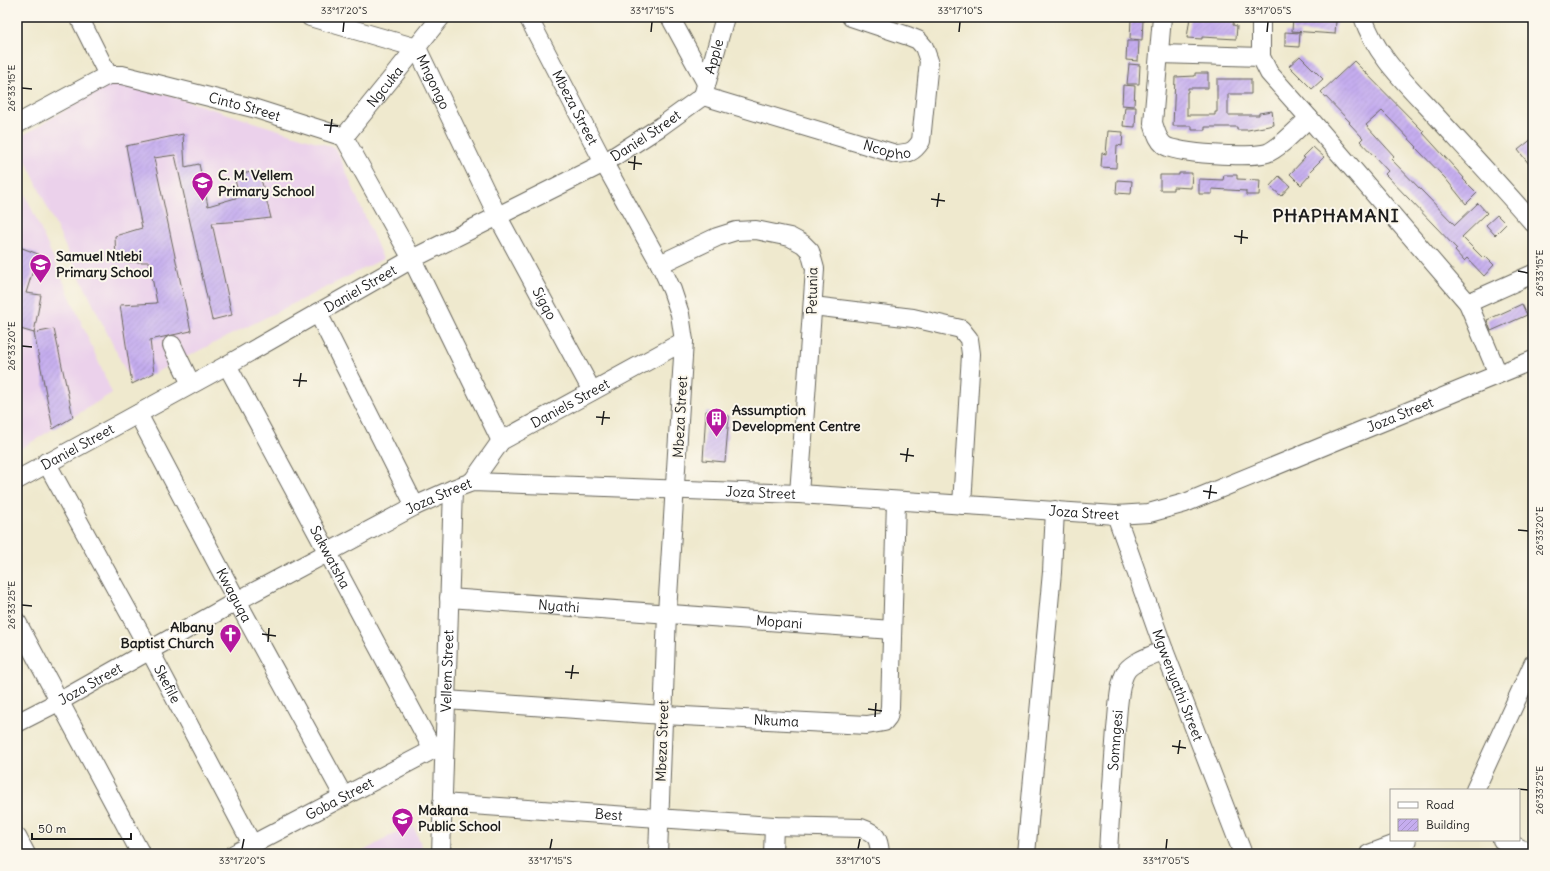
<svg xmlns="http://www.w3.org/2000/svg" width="1550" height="871" font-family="Delius,sans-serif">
  <defs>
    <pattern id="building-hatch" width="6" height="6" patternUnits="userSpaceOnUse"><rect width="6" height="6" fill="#c5adef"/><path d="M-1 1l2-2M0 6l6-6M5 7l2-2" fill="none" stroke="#a994cc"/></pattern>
  </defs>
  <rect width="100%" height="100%" fill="#fbf7ec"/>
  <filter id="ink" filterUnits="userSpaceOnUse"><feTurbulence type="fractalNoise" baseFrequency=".025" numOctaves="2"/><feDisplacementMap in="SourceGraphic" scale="8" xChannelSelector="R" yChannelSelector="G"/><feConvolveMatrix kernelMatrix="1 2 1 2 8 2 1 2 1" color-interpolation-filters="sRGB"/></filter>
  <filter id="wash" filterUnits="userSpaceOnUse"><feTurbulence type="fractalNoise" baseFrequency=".012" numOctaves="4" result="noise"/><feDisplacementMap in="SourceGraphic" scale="16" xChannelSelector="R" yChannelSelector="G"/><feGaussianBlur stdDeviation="0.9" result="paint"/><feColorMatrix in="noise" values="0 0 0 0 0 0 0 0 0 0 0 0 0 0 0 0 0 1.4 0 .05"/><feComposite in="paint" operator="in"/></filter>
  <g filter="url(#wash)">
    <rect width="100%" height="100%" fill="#efe9ce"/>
    <g fill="#ebd1eb">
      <polygon points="117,79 336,148 383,259 132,384 71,259 17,141 17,139"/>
      <polygon points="17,175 112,393 17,451"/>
      <polygon points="412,823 425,854 359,854"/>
    </g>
    <g id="blocks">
      <g fill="url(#building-hatch)">
        <polygon points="1190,17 1234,17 1233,25 1237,26 1236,39 1202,37 1202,39 1187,38"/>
        <polygon points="1293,17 1308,17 1308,19 1336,21 1335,34 1292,31"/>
        <polygon points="1131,19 1143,20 1142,40 1130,39"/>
        <polygon points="1285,32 1300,33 1299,47 1285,46"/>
        <polygon points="1127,41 1139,41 1138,61 1126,60"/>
        <polygon points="1300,56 1323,79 1312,89 1289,66"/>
        <polygon points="1354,61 1424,132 1423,133 1464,178 1463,179 1477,193 1466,204 1445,178 1416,148 1417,147 1382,111 1366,125 1394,156 1391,159 1455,225 1478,203 1487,213 1462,237 1483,258 1485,256 1494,265 1484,276 1467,258 1464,261 1455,251 1457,249 1385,174 1388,171 1360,141 1363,138 1349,123 1350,122 1321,92"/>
        <polygon points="1129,64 1140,65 1139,84 1127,84"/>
        <polygon points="1195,73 1208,73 1208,88 1188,88 1188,92 1187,92 1187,115 1215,115 1215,112 1217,112 1217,79 1251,79 1251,94 1228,94 1228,115 1259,115 1259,113 1272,111 1274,125 1248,130 1237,130 1237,127 1205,127 1205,130 1192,130 1192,126 1173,126 1175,77 1195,76"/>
        <polygon points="1123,85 1135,86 1134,106 1122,105"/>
        <polygon points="1125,107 1136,107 1135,127 1123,126"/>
        <polygon points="1108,131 1123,132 1122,146 1117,145 1116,168 1101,167 1102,153 1106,154"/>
        <polygon points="183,134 185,167 199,164 208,206 239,197 234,175 259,171 271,218 245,221 212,223 232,315 212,320 175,155 154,158 191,331 150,340 154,373 132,384 120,305 157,303 149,262 116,262 115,236 142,228 126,146"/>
        <polygon points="1533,138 1533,169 1518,150"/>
        <polygon points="1313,147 1324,157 1308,173 1310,175 1301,185 1290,174 1305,158 1303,157"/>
        <polygon points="1179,173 1192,173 1191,188 1173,187 1173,190 1160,190 1160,175 1179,175"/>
        <polygon points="1224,175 1237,175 1237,179 1260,180 1259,195 1246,195 1246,191 1212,189 1212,194 1199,194 1199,179 1223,180"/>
        <polygon points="1279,176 1290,186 1281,196 1270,186"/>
        <polygon points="1117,180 1132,181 1131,194 1116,193"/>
        <polygon points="1497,215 1506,224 1495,235 1486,225"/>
        <polygon points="17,246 38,254 26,293 41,295 34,333 17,328"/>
        <polygon points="1522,304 1527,315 1491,331 1487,320"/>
        <polygon points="54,329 73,417 53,429 34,333"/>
        <polygon points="706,411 729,416 725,462 703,460"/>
      </g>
    </g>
  </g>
  <g filter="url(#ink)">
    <use href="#blocks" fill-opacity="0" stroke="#66645a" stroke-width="1"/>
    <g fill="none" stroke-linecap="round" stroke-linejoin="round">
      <defs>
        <g id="minor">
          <polyline points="79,17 108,75"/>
          <path id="s1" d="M310,17L417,48L498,217L592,391"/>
          <path id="s2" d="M528,17L604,163L660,264L672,290L680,314L684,341L667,613L658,854"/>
          <polyline points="670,17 706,83"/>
          <path d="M1162,17L1153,123C1156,131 1157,139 1164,145C1175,154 1252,158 1267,153C1279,149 1299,127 1309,118"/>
          <polyline points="1261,17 1261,57 1269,73 1309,118 1468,303 1498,374"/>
          <path d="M1363,17C1376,57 1409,86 1437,117C1469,152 1502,187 1533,223"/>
          <polyline points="1160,54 1261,57"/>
          <path id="s3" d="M703,96L896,154C909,153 913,153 921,141L929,61L924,47L918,40L908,36L851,17"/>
          <path id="s4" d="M703,96L725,17"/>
          <path id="s5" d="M17,124L108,75H122L253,108L344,137L412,259L501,441"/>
          <path id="s6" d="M344,137L441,17"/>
          <polyline points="660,264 717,237 736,231 756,230 790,237 803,244 810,251 815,269 799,494"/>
          <polyline points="1468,303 1533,274"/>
          <polyline points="813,306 913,318 961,329 969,339 971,354 962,505"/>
          <polyline points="318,313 415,506"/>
          <polyline points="172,345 191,384"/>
          <path id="s7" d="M227,365L328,553L433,750"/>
          <path id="s8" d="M138,414L237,601L344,797"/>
          <path id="s9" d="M46,462L150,651L252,844"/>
          <path id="s10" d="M17,480L227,365L412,259L604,163L660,127L703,96"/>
          <path id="s11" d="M472,482L501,441L684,341"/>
          <path id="s12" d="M1116,515L1164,650L1243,854"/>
          <path id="s13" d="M449,598L892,630"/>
          <polyline points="17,622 141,854"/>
          <path id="s14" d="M446,700L663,715L867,725L884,722L888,717L890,707L896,501"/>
          <path id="s15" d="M17,723L60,701L237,601L415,506L453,489L472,482L799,494L1116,515L1149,513L1185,503L1533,360"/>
          <polyline points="1475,790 1533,664"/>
          <path id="s16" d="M442,803L774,826L861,828C876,833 879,838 880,854"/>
          <polyline points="17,837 26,854"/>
          <polyline points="1502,840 1532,854"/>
          <path id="s17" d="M234,854L442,745"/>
          <path id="s18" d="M441,854L453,489"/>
          <polyline points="773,854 774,826"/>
          <polyline points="1026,854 1052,572 1055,510"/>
          <path id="s19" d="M1108,854C1110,812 1113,771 1116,729C1118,714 1118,682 1127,670C1134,661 1154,655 1164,650"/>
          <polyline points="1369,854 1407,840"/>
        </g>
      </defs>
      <use href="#minor" stroke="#66645a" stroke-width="20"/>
      <use href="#minor" stroke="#fff" stroke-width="18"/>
    </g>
  </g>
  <path fill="none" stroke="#1c1c1c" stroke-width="1.5" d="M343,32L344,22M651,32L652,22M959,32L960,22M1267,32L1268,22M22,88L32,89M324,125L338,126M330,133L332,119M628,162L642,164M634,170L635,156M931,199L945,201M937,207L939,193M1234,236L1248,238M1241,244L1242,230M1518,271L1528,273M22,346L32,347M293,380L307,381M299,387L301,373M596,417L610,418M602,425L604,411M900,454L914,456M906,462L908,448M1203,491L1217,493M1209,499L1211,485M1518,530L1528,531M22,605L32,606M262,634L276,636M268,642L269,628M565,672L579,673M571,679L573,665M868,709L882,711M875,717L876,703M1172,746L1186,748M1178,754L1180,740M1518,789L1528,790M242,849L244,839M550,849L552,839M858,849L860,839M1166,849L1167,839"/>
  <defs>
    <symbol id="school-pin" viewBox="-11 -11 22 30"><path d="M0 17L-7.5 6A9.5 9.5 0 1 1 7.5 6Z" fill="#b5179e" stroke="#fbf7ec"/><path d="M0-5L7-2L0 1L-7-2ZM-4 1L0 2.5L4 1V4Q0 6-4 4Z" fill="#fff"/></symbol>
    <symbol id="building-pin" viewBox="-11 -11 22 30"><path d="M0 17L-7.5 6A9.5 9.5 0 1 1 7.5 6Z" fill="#b5179e" stroke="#fbf7ec"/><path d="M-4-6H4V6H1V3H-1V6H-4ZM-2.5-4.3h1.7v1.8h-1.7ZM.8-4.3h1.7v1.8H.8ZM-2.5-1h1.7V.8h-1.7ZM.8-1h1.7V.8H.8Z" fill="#fff"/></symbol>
    <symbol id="church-pin" viewBox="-11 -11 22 30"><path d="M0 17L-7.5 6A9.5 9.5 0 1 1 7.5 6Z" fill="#b5179e" stroke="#fbf7ec"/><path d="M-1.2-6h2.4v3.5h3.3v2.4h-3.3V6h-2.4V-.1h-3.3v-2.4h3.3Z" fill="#fff"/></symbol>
  </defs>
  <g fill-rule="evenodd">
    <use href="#school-pin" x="190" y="170" width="25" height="34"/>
    <use href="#school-pin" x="28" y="252" width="25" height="34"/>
    <use href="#building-pin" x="704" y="406" width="25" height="34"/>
    <use href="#church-pin" x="218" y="622" width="25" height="34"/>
    <use href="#school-pin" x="390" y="806" width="25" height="34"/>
  </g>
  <g text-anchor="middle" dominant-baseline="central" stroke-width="4" stroke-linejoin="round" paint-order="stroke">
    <g font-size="14" fill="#1c1c1c" stroke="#fbf7ec">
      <text stroke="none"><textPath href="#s4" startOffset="41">Apple</textPath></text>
      <text stroke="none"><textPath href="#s1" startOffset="149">Mngongo</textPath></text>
      <text stroke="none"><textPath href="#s6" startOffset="65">Ngcuka</textPath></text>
      <text stroke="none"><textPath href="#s5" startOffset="244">Cinto Street</textPath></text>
      <text stroke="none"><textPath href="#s2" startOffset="102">Mbeza Street</textPath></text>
      <text stroke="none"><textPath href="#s10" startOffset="717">Daniel Street</textPath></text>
      <text stroke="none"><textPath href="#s3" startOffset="192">Ncopho</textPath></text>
      <text stroke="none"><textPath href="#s10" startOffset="393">Daniel Street</textPath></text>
      <text transform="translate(812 291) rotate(-89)">Petunia</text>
      <text stroke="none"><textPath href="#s1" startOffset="397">Sigqo</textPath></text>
      <text stroke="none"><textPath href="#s11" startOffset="129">Daniels Street</textPath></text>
      <text stroke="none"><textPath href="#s15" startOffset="1463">Joza Street</textPath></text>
      <text transform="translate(680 417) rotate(-87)">Mbeza Street</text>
      <text stroke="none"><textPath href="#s10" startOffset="69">Daniel Street</textPath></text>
      <text stroke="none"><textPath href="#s15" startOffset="804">Joza Street</textPath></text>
      <text stroke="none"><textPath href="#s15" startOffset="479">Joza Street</textPath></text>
      <text stroke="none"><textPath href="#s15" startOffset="1128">Joza Street</textPath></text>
      <text stroke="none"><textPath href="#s7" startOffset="218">Sakwatsha</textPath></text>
      <text stroke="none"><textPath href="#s8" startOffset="205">Kwaguqa</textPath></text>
      <text stroke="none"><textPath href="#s13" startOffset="110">Nyathi</textPath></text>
      <text stroke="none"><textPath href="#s13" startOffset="331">Mopani</textPath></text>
      <text stroke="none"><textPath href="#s18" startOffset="183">Vellem Street</textPath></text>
      <text stroke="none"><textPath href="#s15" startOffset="83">Joza Street</textPath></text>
      <text stroke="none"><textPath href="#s9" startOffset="253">Skefile</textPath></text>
      <text stroke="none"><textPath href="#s12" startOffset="181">Mgwenyathi Street</textPath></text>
      <text stroke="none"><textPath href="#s14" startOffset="331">Nkuma</textPath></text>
      <text stroke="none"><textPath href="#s19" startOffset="114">Somngesi</textPath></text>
      <text transform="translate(662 741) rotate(-88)">Mbeza Street</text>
      <text stroke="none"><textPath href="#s17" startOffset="119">Goba Street</textPath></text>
      <text stroke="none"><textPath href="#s16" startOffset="167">Best</textPath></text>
    </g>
    <g font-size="14" font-weight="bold" fill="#1c1c1c" stroke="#fbf7ec" text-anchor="start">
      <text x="218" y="175">C. M. Vellem<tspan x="218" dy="16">Primary School</tspan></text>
      <text x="56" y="256">Samuel Ntlebi<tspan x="56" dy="16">Primary School</tspan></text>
      <text x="732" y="410">Assumption<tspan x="732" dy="16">Development Centre</tspan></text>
      <text x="214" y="627" text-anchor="end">Albany<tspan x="214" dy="16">Baptist Church</tspan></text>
      <text x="418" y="810">Makana<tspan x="418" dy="16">Public School</tspan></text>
    </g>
    <g font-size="18" font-weight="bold" letter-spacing="1" fill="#1c1c1c" stroke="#fbf7ec">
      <text x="1336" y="215">PHAPHAMANI</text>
    </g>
  </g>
  <rect width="1550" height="871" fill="none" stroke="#fbf7ec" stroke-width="44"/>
  <rect x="1390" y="789" width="130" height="52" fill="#fbf7ec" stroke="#a29f99"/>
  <rect x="1398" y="802" width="20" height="6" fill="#ffffff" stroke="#a29f99"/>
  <text x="1426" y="809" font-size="12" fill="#1c1c1c">Road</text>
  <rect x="1398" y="819" width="20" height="12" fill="url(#building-hatch)" stroke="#a29f99"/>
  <text x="1426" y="829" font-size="12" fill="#1c1c1c">Building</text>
  <path d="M32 833v6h99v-6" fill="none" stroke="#1c1c1c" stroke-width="2"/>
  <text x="38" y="833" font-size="12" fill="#1c1c1c" stroke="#fbf7ec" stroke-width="3" paint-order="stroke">50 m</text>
  <rect x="22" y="22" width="1506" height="827" fill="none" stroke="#1c1c1c" stroke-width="1.5"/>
  <g font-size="10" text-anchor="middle" fill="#1c1c1c">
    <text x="344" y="14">33°17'20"S</text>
    <text x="652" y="14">33°17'15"S</text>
    <text x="960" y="14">33°17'10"S</text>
    <text x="1268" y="14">33°17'05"S</text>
    <text transform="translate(11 88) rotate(-90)" y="4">26°33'15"E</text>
    <text transform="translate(1539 273) rotate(-90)" y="4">26°33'15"E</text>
    <text transform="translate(11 346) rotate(-90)" y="4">26°33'20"E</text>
    <text transform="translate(1539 531) rotate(-90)" y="4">26°33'20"E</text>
    <text transform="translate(11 605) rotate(-90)" y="4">26°33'25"E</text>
    <text transform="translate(1539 790) rotate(-90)" y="4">26°33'25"E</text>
    <text x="242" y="864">33°17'20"S</text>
    <text x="550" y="864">33°17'15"S</text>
    <text x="858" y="864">33°17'10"S</text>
    <text x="1166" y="864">33°17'05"S</text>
  </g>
</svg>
